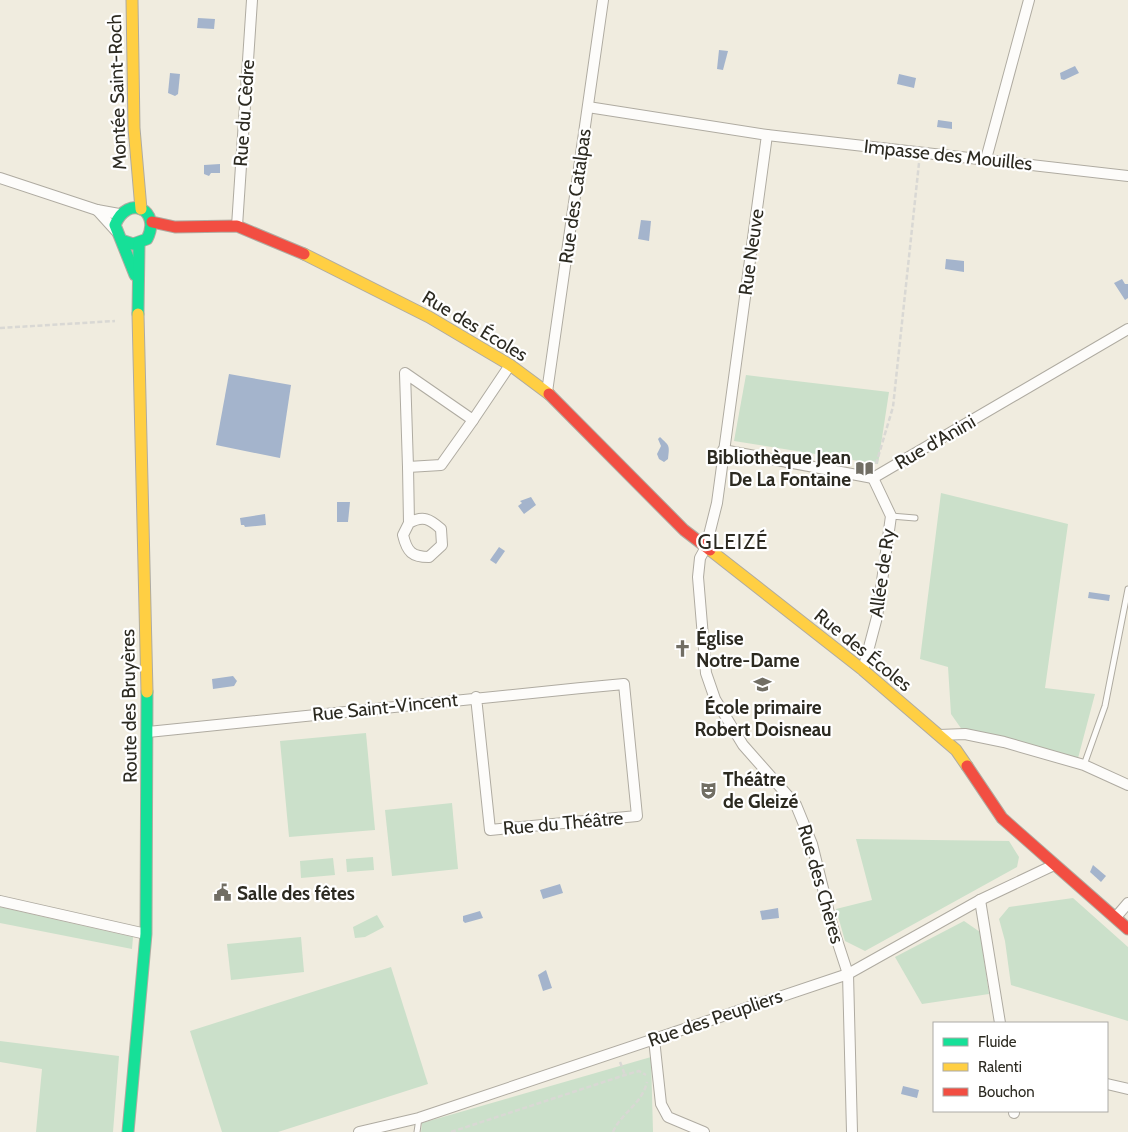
<svg xmlns="http://www.w3.org/2000/svg" width="1128" height="1132" font-family="Cabin,sans-serif">
  <rect width="100%" height="100%" fill="#f0ecdf"/>
  <g fill="#cbe0ca">
    <polygon points="746,375 889,392 878,464 734,441"/>
    <polygon points="941,493 1068,524 1045,688 1095,694 1077,762 965,734 951,714 948,667 920,659"/>
    <polygon points="366,733 375,830 289,837 280,741"/>
    <polygon points="452,803 458,869 392,876 385,810"/>
    <polygon points="856,839 1009,841 1019,857 1017,867 865,951 845,941 836,909 872,900"/>
    <polygon points="373,857 374,870 347,872 346,859"/>
    <polygon points="333,858 335,875 301,878 300,861"/>
    <polygon points="1073,898 1128,947 1128,1021 1011,985 1005,941 999,919 1009,907"/>
    <polygon points="0,907 133,937 132,949 0,923"/>
    <polygon points="377,915 384,927 365,937 355,938 353,927"/>
    <polygon points="964,921 980,932 989,994 922,1004 895,957"/>
    <polygon points="301,937 304,972 231,980 227,944"/>
    <polygon points="391,967 428,1084 278,1132 222,1132 190,1031"/>
    <polygon points="0,1041 119,1056 113,1132 36,1132 42,1069 0,1062"/>
    <polygon points="651,1057 653,1132 421,1132 422,1123"/>
  </g>
  <g fill="#a4b4cc">
    <polygon points="198,18 215,19 214,29 197,28"/>
    <polygon points="719,50 728,51 723,70 717,69"/>
    <polygon points="1075,66 1079,73 1064,80 1061,79 1060,73"/>
    <polygon points="170,73 180,74 178,94 175,96 168,93"/>
    <polygon points="899,74 916,78 914,88 897,84"/>
    <polygon points="938,120 952,122 952,129 937,127"/>
    <polygon points="220,164 220,173 211,173 209,176 204,174 204,165"/>
    <polygon points="641,220 651,221 649,241 638,239"/>
    <polygon points="946,259 964,261 964,272 945,269"/>
    <polygon points="1122,279 1125,284 1128,284 1128,298 1125,300 1114,283"/>
    <polygon points="229,374 291,385 280,458 216,445"/>
    <path d="M660,437C669,446 670,444 668,459L664,462L659,459L657,454L661,446L658,439Z"/>
    <polygon points="531,497 536,505 524,514 518,506 522,503 520,501"/>
    <polygon points="337,502 350,502 348,522 337,522"/>
    <polygon points="265,514 266,525 245,527 244,525 241,525 240,518"/>
    <polygon points="499,547 505,551 496,564 490,560"/>
    <polygon points="1089,592 1110,595 1109,601 1088,598"/>
    <polygon points="233,676 237,681 234,686 213,689 212,679"/>
    <polygon points="1093,865 1106,876 1101,882 1090,872"/>
    <polygon points="560,884 563,893 543,899 540,890"/>
    <polygon points="778,908 779,918 762,920 760,911"/>
    <polygon points="480,911 483,918 465,923 463,921 463,916"/>
    <polygon points="546,970 552,988 543,991 538,975"/>
    <polygon points="903,1086 919,1090 917,1098 901,1094"/>
  </g>
  <g fill="none" stroke-linecap="round" stroke-linejoin="round">
    <defs>
      <g id="lane">
        <polyline points="891,516 915,518"/>
        <polyline points="1084,765 1105,706 1128,589"/>
        <polyline points="417,1132 419,1118"/>
      </g>
      <g id="street">
        <polyline points="588,107 767,135 717,503 706,547 700,558 698,577 706,673 715,699 743,745 796,805 812,844 832,925 848,974 852,1132"/>
        <polyline points="767,135 1128,176"/>
        <polyline points="986,159 1029,0"/>
        <polyline points="0,178 97,210 119,214"/>
        <polyline points="97,210 116,231"/>
        <polyline points="237,226 252,0"/>
        <polyline points="547,392 603,0"/>
        <polyline points="723,450 873,478 1128,329"/>
        <polyline points="408,467 405,373 473,420 510,365"/>
        <path d="M409,523L403,535C407,552 412,557 429,557L442,545L441,529C430,519 423,515 409,523L408,467L441,465L473,420"/>
        <polyline points="863,670 877,617 891,516 873,478"/>
        <path d="M148,732C306,715 465,699 624,684L637,816L490,830L476,697"/>
        <polyline points="939,735 965,734 1004,742 1084,765 1128,785"/>
        <polyline points="980,900 1000,1023"/>
        <polyline points="0,901 146,934"/>
        <polyline points="1116,917 1128,903"/>
        <polyline points="654,1039 661,1104 668,1117 704,1132"/>
        <polyline points="1107,1084 1128,1089"/>
        <polyline points="1014,1111 1014,1113"/>
        <polyline points="359,1132 419,1118 848,974 980,900 1054,865"/>
      </g>
      <g id="fast">
        <path d="M121,240L133,244L147,239C162,210 128,193 115,225L135,275"/>
        <polyline points="138,314 139,244"/>
        <polyline points="128,1132 146,934 147,692"/>
      </g>
      <g id="slow">
        <polyline points="132,0 134,128 141,209"/>
        <polyline points="304,254 429,317 510,365 549,394"/>
        <polyline points="138,314 147,692"/>
        <polyline points="710,550 863,670 956,750 967,766"/>
      </g>
      <g id="jam">
        <polyline points="152,222 175,227 237,226 304,254"/>
        <polyline points="549,394 684,530 710,550"/>
        <polyline points="967,766 1002,818 1128,929"/>
      </g>
    </defs>
    <use href="#lane" stroke="#afaba1" stroke-width="7"/>
    <use href="#street" stroke="#afaba1" stroke-width="12"/>
    <use href="#fast" stroke="#afaba1" stroke-width="13"/>
    <use href="#slow" stroke="#afaba1" stroke-width="13"/>
    <use href="#jam" stroke="#afaba1" stroke-width="13"/>
    <g stroke="#d9d8d4" stroke-width="2.5" stroke-dasharray="5 2.5" stroke-linecap="butt">
      <polyline points="0,328 115,321"/>
      <polyline points="876,464 893,407 919,163"/>
      <polyline points="620,1062 625,1075"/>
      <polyline points="451,1132 625,1075 639,1071 646,1075"/>
      <path d="M613,1132C621,1113 642,1104 647,1082"/>
    </g>
    <use href="#lane" stroke="#fdfcfa" stroke-width="5"/>
    <use href="#street" stroke="#fdfcfa" stroke-width="10"/>
    <use href="#fast" stroke="#16e098" stroke-width="11"/>
    <use href="#slow" stroke="#ffcf43" stroke-width="11"/>
    <use href="#jam" stroke="#f24e42" stroke-width="11"/>
  </g>
  <defs>
    <symbol id="library-bare" viewBox="-9 -9 18 18"><path d="M-6-4Q-3-5.5-.7-3.5V5Q-3 3-6 4ZM6-4Q3-5.5 .7-3.5V5Q3 3 6 4Z" fill="#716e64" stroke="#fff" stroke-width="2.5" paint-order="stroke"/></symbol>
    <symbol id="church-bare" viewBox="-9 -9 18 18"><path d="M-1.2-6h2.4v3.5h3.3v2.4h-3.3V6h-2.4V-.1h-3.3v-2.4h3.3Z" fill="#716e64" stroke="#fff" stroke-width="2.5" paint-order="stroke"/></symbol>
    <symbol id="school-bare" viewBox="-9 -9 18 18"><path d="M0-5L7-2L0 1L-7-2ZM-4 1L0 2.5L4 1V4Q0 6-4 4Z" fill="#716e64" stroke="#fff" stroke-width="2.5" paint-order="stroke"/></symbol>
    <symbol id="theatre-bare" viewBox="-9 -9 18 18"><path d="M-5-5.5Q0-4 5-5.5V0Q5 5 0 6Q-5 5-5 0ZM-3.3-2.5H-1v1.5H-3.3ZM1-2.5H3.3v1.5H1ZM-2.8 1Q0 5.5 2.8 1Z" fill="#716e64" stroke="#fff" stroke-width="2.5" paint-order="stroke"/></symbol>
    <symbol id="civic-bare" viewBox="-9 -9 18 18"><path d="M-.6-6.5H3V-4.5H.6V-3L4-1V1h2V6H-6V1h2V-1L-.6-3ZM-1.2 2.5V6h2.4V2.5Z" fill="#716e64" stroke="#fff" stroke-width="2.5" paint-order="stroke"/></symbol>
  </defs>
  <g fill-rule="evenodd">
    <use href="#library-bare" x="852" y="456" width="25" height="25"/>
    <use href="#church-bare" x="670" y="636" width="25" height="25"/>
    <use href="#school-bare" x="750" y="672" width="25" height="25"/>
    <use href="#theatre-bare" x="696" y="778" width="25" height="25"/>
    <use href="#civic-bare" x="210" y="880" width="25" height="25"/>
  </g>
  <g text-anchor="middle" dominant-baseline="central" stroke-width="4.5" stroke-linejoin="round" paint-order="stroke">
    <g font-size="19" fill="#2c2a21" stroke="#fff">
      <text transform="translate(117 92) rotate(-92)">Montée Saint-Roch</text>
      <text transform="translate(244 113) rotate(-86)">Rue du Cèdre</text>
      <text transform="translate(948 155) rotate(6)">Impasse des Mouilles</text>
      <text transform="translate(575 196) rotate(-82)">Rue des Catalpas</text>
      <text transform="translate(751 252) rotate(-82)">Rue Neuve</text>
      <text transform="translate(475 326) rotate(31)">Rue des Écoles</text>
      <text transform="translate(935 442) rotate(-30)">Rue d'Anini</text>
      <text transform="translate(882 573) rotate(-82)">Allée de Ry</text>
      <text transform="translate(863 650) rotate(39)">Rue des Écoles</text>
      <text transform="translate(129 706) rotate(-91)">Route des Bruyères</text>
      <text transform="translate(385 707) rotate(-6)">Rue Saint-Vincent</text>
      <text transform="translate(563 823) rotate(-5)">Rue du Théâtre</text>
      <text transform="translate(821 884) rotate(74)">Rue des Chères</text>
      <text transform="translate(715 1018) rotate(-19)">Rue des Peupliers</text>
    </g>
    <g font-size="19" font-weight="bold" fill="#2c2a21" stroke="#fff" text-anchor="start">
      <text x="851" y="457" text-anchor="end">Bibliothèque Jean<tspan x="851" dy="22">De La Fontaine</tspan></text>
      <text x="696" y="638">Église<tspan x="696" dy="22">Notre-Dame</tspan></text>
      <text x="763" y="707" text-anchor="middle">École primaire<tspan x="763" dy="22">Robert Doisneau</tspan></text>
      <text x="723" y="779">Théâtre<tspan x="723" dy="22">de Gleizé</tspan></text>
      <text x="237" y="893">Salle des fêtes</text>
    </g>
    <g font-size="21" letter-spacing="1" fill="#2c2a21" stroke="#fff">
      <text x="733" y="541">GLEIZÉ</text>
    </g>
  </g>
  <rect x="933" y="1022" width="175" height="90" fill="#ffffff" stroke="#abaaa6"/>
  <rect x="943" y="1038" width="25" height="8" fill="#16e098" stroke="#abaaa6"/>
  <text x="978" y="1047" font-size="15" fill="#2c2a21">Fluide</text>
  <rect x="943" y="1063" width="25" height="8" fill="#ffcf43" stroke="#abaaa6"/>
  <text x="978" y="1072" font-size="15" fill="#2c2a21">Ralenti</text>
  <rect x="943" y="1088" width="25" height="8" fill="#f24e42" stroke="#abaaa6"/>
  <text x="978" y="1097" font-size="15" fill="#2c2a21">Bouchon</text>
</svg>
